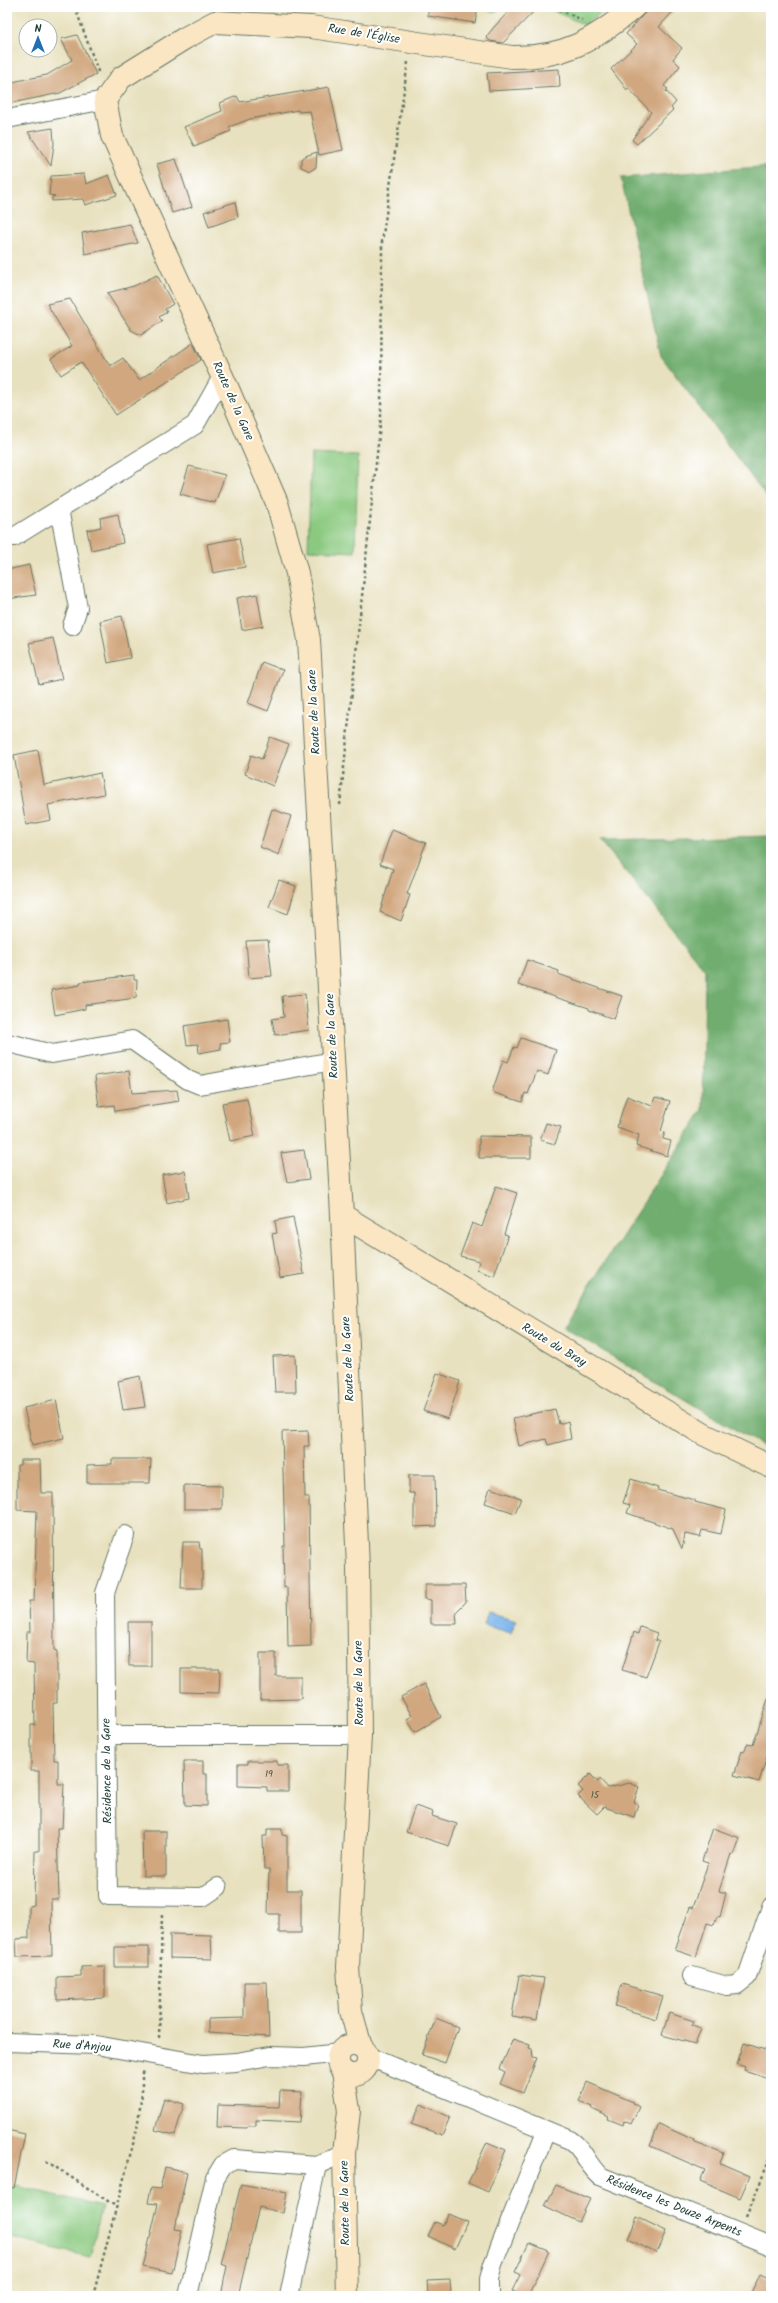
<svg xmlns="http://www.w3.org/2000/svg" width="778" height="2303" font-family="Kalam,sans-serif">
  <rect width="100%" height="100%" fill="#fff"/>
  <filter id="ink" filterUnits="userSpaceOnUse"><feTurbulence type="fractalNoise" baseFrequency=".025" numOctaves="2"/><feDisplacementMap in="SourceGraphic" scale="8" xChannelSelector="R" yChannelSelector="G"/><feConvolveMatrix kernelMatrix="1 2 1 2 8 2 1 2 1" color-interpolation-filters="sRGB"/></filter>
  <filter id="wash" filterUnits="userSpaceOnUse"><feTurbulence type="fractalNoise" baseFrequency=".012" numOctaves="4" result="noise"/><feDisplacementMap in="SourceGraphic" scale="16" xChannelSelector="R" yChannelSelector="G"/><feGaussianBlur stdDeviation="0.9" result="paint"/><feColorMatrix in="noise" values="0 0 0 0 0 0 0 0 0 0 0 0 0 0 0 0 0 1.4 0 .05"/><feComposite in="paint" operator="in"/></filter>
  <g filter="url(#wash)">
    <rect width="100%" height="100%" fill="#e8e1bf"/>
    <g fill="#8bc980" stroke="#55835a">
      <polygon points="478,7 500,7 495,13"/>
      <polygon points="545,7 609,7 585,25"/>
      <polygon points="311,454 358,456 355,552 308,550"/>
      <polygon points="7,2184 102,2206 90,2257 7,2237"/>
    </g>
    <g fill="#70ad6e" stroke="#487551">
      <polygon points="771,166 771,503 661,356 621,178"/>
      <polygon points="771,836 771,1451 563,1327 703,1110 705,970 600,840"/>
    </g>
    <polygon fill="#7ab4eb" stroke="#4c7890" points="488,1612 516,1620 511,1633 484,1625"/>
    <g id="blocks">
      <g fill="#d1a77f">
        <polygon points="428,7 478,7 475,23 428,16"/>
        <polygon points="513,7 538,7 503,43 490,41 486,37 494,27"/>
        <polygon points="650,7 677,7 659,27 682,48 673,59 680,66 664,86 668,89 666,91 676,102 671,108 673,110 637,144 632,140 651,112 628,88 627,90 611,69 637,44 626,34"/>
        <polygon points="77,35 96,74 60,93 7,104 7,83 47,75 72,60 61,39"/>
        <polygon points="559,69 560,87 489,91 487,73"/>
        <polygon points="329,87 343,150 319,155 310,111 299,112 298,110 250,119 229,127 231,131 194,146 184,127 222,111 220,103 237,96 240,102"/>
        <polygon points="53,128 54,144 51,166 28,132"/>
        <polygon points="317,152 316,167 310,171 301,167 301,159 305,156"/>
        <polygon points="176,159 192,207 172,213 157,164"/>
        <polygon points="84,174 86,184 109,175 117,195 85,205 83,199 52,201 52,197 55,196 49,195 51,176"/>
        <polygon points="235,202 238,217 209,227 204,212"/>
        <polygon points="130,224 138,243 85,254 82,233"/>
        <polygon points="157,275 173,304 165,309 167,312 159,317 162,321 141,335 131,330 107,293 134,286"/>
        <polygon points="70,299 110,366 123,358 139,380 193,343 201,360 116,415 81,362 61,375 51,359 72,346 47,304"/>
        <polygon points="189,466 225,475 215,503 180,494"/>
        <polygon points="118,514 123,543 91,550 87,530 101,527 100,518"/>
        <polygon points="239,538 245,567 213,573 207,544"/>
        <polygon points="29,565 36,595 7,599 7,570"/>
        <polygon points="257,594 263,626 242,630 237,598"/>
        <polygon points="122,616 130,658 108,663 100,621"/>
        <polygon points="53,638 62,679 39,684 29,643"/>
        <polygon points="262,662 283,670 268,711 248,703"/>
        <polygon points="270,737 289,744 273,786 245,774 251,755 262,759"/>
        <polygon points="38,750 44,785 100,773 104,794 48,805 51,820 26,825 14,755"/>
        <polygon points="272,809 291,816 279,855 260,847"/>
        <polygon points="392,830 426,843 407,894 410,895 401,921 380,912 393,869 380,864"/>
        <polygon points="279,880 296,886 288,914 269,907"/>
        <polygon points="268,940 272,976 249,978 246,941"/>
        <polygon points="527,960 559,971 558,974 622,996 614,1019 589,1010 589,1008 518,985"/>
        <polygon points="134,975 134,980 137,980 136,998 92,1004 85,1005 85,1009 55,1015 51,990 80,985 80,982"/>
        <polygon points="305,994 309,1030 275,1035 272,1019 284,1017 282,996"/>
        <polygon points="227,1019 230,1042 220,1043 221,1049 199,1053 198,1044 187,1045 184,1026"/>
        <polygon points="521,1038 556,1050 548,1075 537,1071 528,1094 525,1093 522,1102 492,1092 503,1060 508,1062 514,1047 517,1048"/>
        <polygon points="129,1071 132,1093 177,1090 179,1101 115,1111 114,1105 99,1107 95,1076"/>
        <polygon points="627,1096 652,1106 655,1097 670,1101 661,1131 665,1132 663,1139 671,1141 667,1156 636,1146 639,1135 617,1127"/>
        <polygon points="247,1099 255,1136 230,1141 222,1103"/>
        <polygon points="546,1123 561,1127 555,1144 540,1140"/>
        <polygon points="479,1136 531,1137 531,1158 479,1158"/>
        <polygon points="304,1150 309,1179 287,1182 281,1153"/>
        <polygon points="185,1171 189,1198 167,1203 162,1175"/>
        <polygon points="496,1186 517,1193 504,1234 508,1235 494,1276 477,1270 479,1261 460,1256 472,1223 482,1227"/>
        <polygon points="293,1217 304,1274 280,1278 272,1234 277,1233 275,1221"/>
        <polygon points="295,1355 296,1392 275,1392 273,1356"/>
        <polygon points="437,1373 460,1381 448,1419 423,1411"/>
        <polygon points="140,1376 145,1407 123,1410 118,1381"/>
        <polygon points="56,1400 64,1438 32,1445 24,1408"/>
        <polygon points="555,1409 559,1424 568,1421 571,1439 548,1445 546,1439 519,1446 513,1418"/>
        <polygon points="308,1431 309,1446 304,1446 305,1497 309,1497 311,1646 288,1647 287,1587 284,1588 283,1546 285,1546 282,1432"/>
        <polygon points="112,1459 151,1459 150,1483 87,1483 87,1465 112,1464"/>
        <polygon points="20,1460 40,1460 41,1493 53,1493 54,1650 57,1651 57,1703 53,1703 54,1760 58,1760 58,1784 64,1784 62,1828 57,1828 59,1899 51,1899 52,1956 17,1957 16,1939 29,1938 29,1906 34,1905 35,1851 39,1851 39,1771 31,1771 31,1725 35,1725 34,1664 26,1663 27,1632 30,1632 29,1601 34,1601 37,1511 17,1510 17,1465 20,1465"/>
        <polygon points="409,1475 435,1475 436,1526 414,1527 414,1493 409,1493"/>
        <polygon points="631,1479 658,1488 657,1490 695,1500 695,1502 726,1510 721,1534 702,1530 700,1537 685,1534 682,1549 673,1529 627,1513 630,1505 623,1503"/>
        <polygon points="184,1485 222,1486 222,1509 184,1509"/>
        <polygon points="490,1488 521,1498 515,1513 485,1503"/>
        <polygon points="183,1542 199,1542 200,1549 202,1549 202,1588 181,1588"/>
        <polygon points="425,1585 465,1585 466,1602 456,1612 457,1624 431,1624 431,1600 425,1599"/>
        <polygon points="128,1622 151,1622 151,1666 129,1666"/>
        <polygon points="640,1627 657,1633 655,1640 659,1642 646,1677 622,1670 634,1632 638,1634"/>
        <polygon points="260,1653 276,1653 276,1676 301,1676 301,1699 260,1700"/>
        <polygon points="181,1669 220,1669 219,1693 181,1692"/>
        <polygon points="424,1684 441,1717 415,1732 407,1719 412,1716 401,1697"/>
        <polygon points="768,1699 771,1699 771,1744 759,1782 734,1775 742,1751 744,1752 747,1744 753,1745"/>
        <polygon points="184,1761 203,1761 203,1774 207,1774 207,1806 185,1805"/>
        <polygon points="248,1761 277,1761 277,1765 288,1765 288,1791 267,1791 267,1787 238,1786 238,1764 248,1764"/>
        <polygon points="590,1774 598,1782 600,1779 608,1788 630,1783 639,1787 634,1802 638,1804 634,1817 604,1807 597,1814 578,1796 583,1791 578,1786"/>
        <polygon points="415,1806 433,1812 432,1816 457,1824 449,1846 406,1832"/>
        <polygon points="713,1828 740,1838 734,1855 731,1854 719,1891 726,1893 720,1917 717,1916 714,1925 707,1923 696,1957 675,1950 690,1907 693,1908 708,1863 702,1861"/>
        <polygon points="267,1829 282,1829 282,1835 287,1836 287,1890 301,1890 301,1933 279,1933 279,1914 268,1914 269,1869 264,1869 263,1836 267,1836"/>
        <polygon points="142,1831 166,1831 166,1876 143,1876"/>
        <polygon points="170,1934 211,1935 212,1959 170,1958"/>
        <rect x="115" y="1947" width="34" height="20"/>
        <polygon points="105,1966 105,1998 57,2000 57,1977 81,1976 81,1967"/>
        <polygon points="519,1975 544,1978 537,2020 512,2016"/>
        <polygon points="244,1982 267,1982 269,2037 208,2033 208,2019 244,2018"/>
        <polygon points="622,1984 663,1996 656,2019 615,2006"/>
        <polygon points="669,2013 694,2021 692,2025 701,2028 695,2044 662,2035"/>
        <polygon points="436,2018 458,2027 445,2063 422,2055"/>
        <polygon points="513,2039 530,2045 529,2048 532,2049 533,2057 537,2058 523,2093 500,2084 505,2072 500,2069"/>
        <polygon points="744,2043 771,2052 771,2079 744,2070 745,2067 737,2064"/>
        <polygon points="587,2082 633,2102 632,2103 639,2107 631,2124 624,2121 623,2125 608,2119 609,2117 592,2109 593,2107 579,2101"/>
        <polygon points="280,2091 302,2092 300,2122 256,2120 256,2126 248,2126 247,2128 217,2127 218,2105 279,2107"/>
        <polygon points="164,2098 184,2104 175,2135 155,2130"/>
        <polygon points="421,2104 450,2117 442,2135 411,2124"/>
        <polygon points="659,2124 694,2140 693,2141 724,2153 720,2163 750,2176 740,2198 700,2181 705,2170 650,2146"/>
        <polygon points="7,2130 25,2134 14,2188 7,2187"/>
        <polygon points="487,2142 506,2150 488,2192 468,2183"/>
        <polygon points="165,2167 187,2172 175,2229 182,2230 172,2273 143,2267 158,2204 148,2203 151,2188 160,2189"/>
        <polygon points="241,2184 287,2193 283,2213 259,2207 238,2296 221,2296 227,2266 221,2264"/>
        <polygon points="556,2185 590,2199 579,2222 545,2206"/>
        <polygon points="448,2214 467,2222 455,2249 428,2236 435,2222 443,2225"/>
        <polygon points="637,2217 666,2231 656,2253 628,2239"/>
        <polygon points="529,2243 549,2251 528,2296 526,2296 512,2291 520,2275 515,2272"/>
        <polygon points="760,2275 771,2280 771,2296 749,2296"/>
        <polygon points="450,2279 451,2296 428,2296 427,2280"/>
      </g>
    </g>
  </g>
  <g filter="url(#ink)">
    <use href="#blocks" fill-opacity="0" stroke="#657665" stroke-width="1"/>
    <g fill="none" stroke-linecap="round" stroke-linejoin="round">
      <defs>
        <g id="street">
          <polyline points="7,119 105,100"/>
          <polyline points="59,509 78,608 72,626"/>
          <polyline points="14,537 195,425 222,377"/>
          <polyline points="7,1045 13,1044 52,1054 132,1040 188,1080 200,1085 333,1061"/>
          <polyline points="125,1535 105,1593 108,1896 203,1897 218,1887"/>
          <polyline points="107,1735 360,1735"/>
          <polyline points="692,1976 727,1986 737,1985 747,1977 771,1907"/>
          <polyline points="7,2042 96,2045 203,2064 236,2062 270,2056 304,2057 339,2053"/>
          <path d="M367,2056L570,2140C584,2149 587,2165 600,2176L771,2246"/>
          <polyline points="188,2296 215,2178 223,2165 234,2159 317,2165"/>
          <polyline points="289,2296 317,2165 344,2153"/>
          <polyline points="489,2296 489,2279 493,2264 546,2131"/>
        </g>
        <g id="secondary">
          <polyline points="342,1215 703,1434 771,1467"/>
          <circle cx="353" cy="2060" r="15"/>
          <path d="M361,2047L351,2011L348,1967L360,1735L358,1567L342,1215L309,640L297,573L277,503L228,389L112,136L105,100L121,78L185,38L215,22L311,27L512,57C564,58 595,40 634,7"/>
          <polyline points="343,2071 349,2111 344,2153 347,2296"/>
        </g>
      </defs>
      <use href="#street" stroke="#657665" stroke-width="20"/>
      <use href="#secondary" stroke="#657665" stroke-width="24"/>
      <g stroke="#657665" stroke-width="2.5" stroke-dasharray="3 3" stroke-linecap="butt">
        <polyline points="75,7 99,74"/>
        <polyline points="554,7 582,20"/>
        <polyline points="340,805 381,416 382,242 408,62"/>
        <polyline points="159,2038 162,1914"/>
        <polyline points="46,2161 117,2207"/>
        <polyline points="746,2217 771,2156"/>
        <polyline points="93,2296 137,2129 142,2093 142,2075 144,2071"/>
      </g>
      <use href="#street" stroke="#fff" stroke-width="18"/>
      <use href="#secondary" stroke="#fbe6c3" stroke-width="22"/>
    </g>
  </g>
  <g text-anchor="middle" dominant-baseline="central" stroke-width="4" stroke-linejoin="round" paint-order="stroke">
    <g font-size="10" fill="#4c5847">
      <text x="269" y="1774">19</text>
      <text x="595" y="1795">15</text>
    </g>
    <g font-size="12" fill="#1f3d34" stroke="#fff">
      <text transform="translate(364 34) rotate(9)">Rue de l'Église</text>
      <text transform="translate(233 401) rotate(66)">Route de la Gare</text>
      <text transform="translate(314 712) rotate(-93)">Route de la Gare</text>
      <text transform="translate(332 1036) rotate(-93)">Route de la Gare</text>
      <text transform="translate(554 1345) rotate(31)">Route du Bray</text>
      <text transform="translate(348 1359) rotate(-93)">Route de la Gare</text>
      <text transform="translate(359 1683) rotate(-91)">Route de la Gare</text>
      <text transform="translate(107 1771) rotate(-91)">Résidence de la Gare</text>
      <text transform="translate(82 2046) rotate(4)">Rue d'Anjou</text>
      <text transform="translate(345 2203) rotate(-91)">Route de la Gare</text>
      <text transform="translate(674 2206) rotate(22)">Résidence les Douze Arpents</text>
    </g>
  </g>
  <rect width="778" height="2303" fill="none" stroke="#fff" stroke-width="24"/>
  <g transform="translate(38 38)"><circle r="19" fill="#ffffff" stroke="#a5b1ae"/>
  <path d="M0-3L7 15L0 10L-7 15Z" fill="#1f6fb2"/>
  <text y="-6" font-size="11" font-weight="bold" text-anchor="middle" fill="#1f3d34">N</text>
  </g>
</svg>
